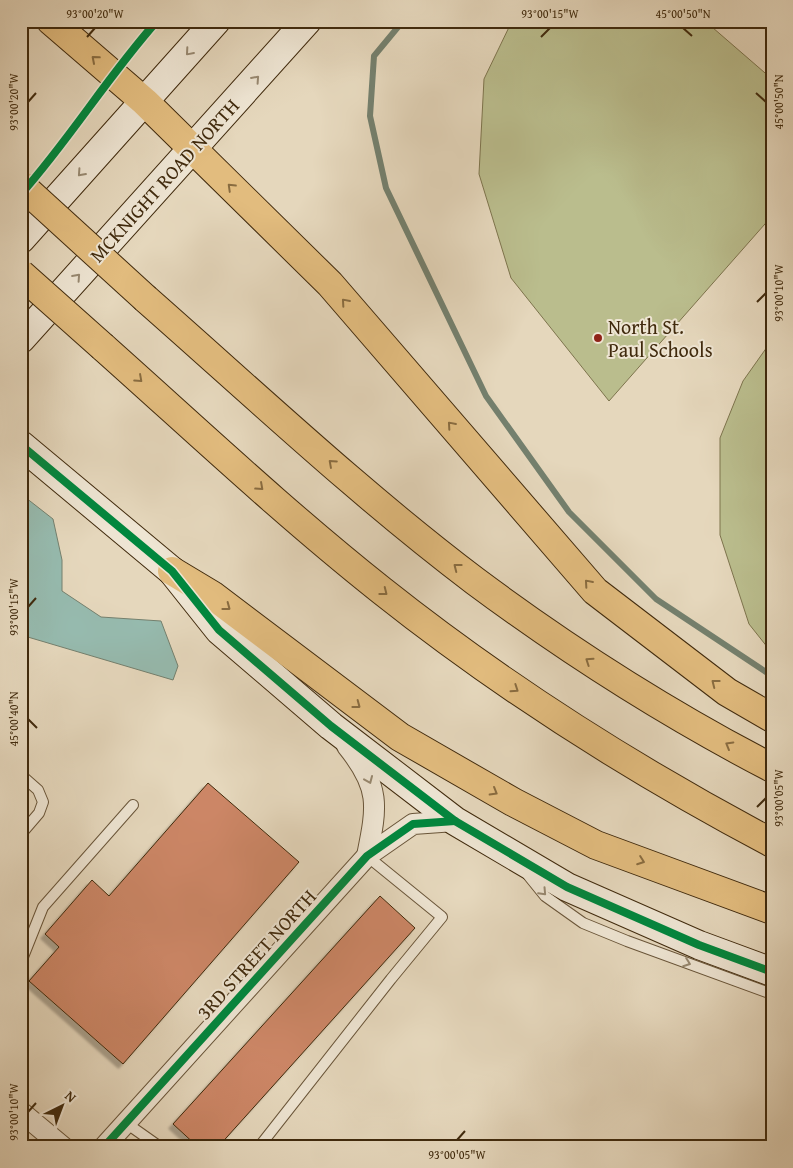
<svg xmlns="http://www.w3.org/2000/svg" width="793" height="1168" font-family="'Gentium Book Plus',serif">
  <defs>
    <filter id="shadow"><feDropShadow dx="-4.5" dy="4.5" stdDeviation="1" flood-color="#0004"/></filter>
  </defs>
  <rect width="100%" height="100%" fill="#e5d7bc"/>
  <filter id="stains"><feTurbulence type="fractalNoise" baseFrequency=".004" numOctaves="4"/><feColorMatrix values="0 0 0 0 .2 0 0 0 0 .09 0 0 0 0 .02 0 0 0 .5 -.17"/></filter>
  <radialGradient id="worn" r=".72"><stop offset=".6" stop-color="#630" stop-opacity="0"/><stop offset="1" stop-color="#630" stop-opacity=".3"/></radialGradient>
  <g fill="#babd8d" stroke="#7d744d">
    <polygon points="512,21 705,21 772,79 772,216 609,401 511,278 479,174 484,79"/>
    <polygon points="772,340 772,653 749,624 720,535 720,438 743,381"/>
  </g>
  <polygon fill="#96baae" stroke="#74806e" points="21,494 53,519 62,560 62,591 101,617 161,621 178,666 173,680 21,635"/>
  <g fill="none" stroke-linecap="round" stroke-linejoin="round">
    <polyline stroke="#74806e" stroke-width="6" points="403,21 374,56 370,116 386,188 486,396 569,512 656,599 772,676"/>
  </g>
  <g fill="#cc8666" stroke="#402a0d" filter="url(#shadow)">
    <polygon points="208,783 299,862 123,1064 29,981 59,947 45,934 92,880 109,896"/>
    <polygon points="380,896 415,928 218,1147 198,1147 173,1124"/>
  </g>
  <g fill="none" stroke-linecap="round" stroke-linejoin="round">
    <defs>
      <g id="lane">
        <polyline points="21,775 38,790 43,802 39,813 21,834"/>
        <polyline points="528,875 545,896 583,923 627,941 772,994"/>
        <polyline points="21,962 43,907 133,805"/>
        <polyline points="126,1123 160,1147"/>
        <polyline points="259,1147 391,979 442,917 367,856"/>
      </g>
      <g id="street">
        <path d="M347,746C381,788 377,806 367,856"/>
        <polyline points="21,1112 63,1147"/>
        <polyline points="104,1147 367,856 413,824 455,821"/>
      </g>
      <g id="secondary">
        <polyline points="21,239 216,21"/>
        <polyline points="21,339 307,21"/>
        <polyline points="21,445 172,571 219,630 331,726 455,821 567,887 699,945 772,972"/>
      </g>
      <g id="highway">
        <polyline points="51,21 145,102 330,284 595,591 727,692 772,718"/>
        <path d="M146,299C254,394 360,494 475,581C569,651 668,714 772,768"/>
        <path d="M103,347C195,429 284,513 381,590C503,687 634,770 772,843"/>
        <polyline points="172,571 212,595 400,737 513,802 596,845 772,910"/>
      </g>
    </defs>
    <use href="#lane" stroke="#695539" stroke-width="12"/>
    <use href="#street" stroke="#695539" stroke-width="22"/>
    <use href="#secondary" stroke="#402a0d" stroke-width="30"/>
    <use href="#highway" stroke="#402a0d" stroke-width="30"/>
    <use href="#lane" stroke="#eee5d3" stroke-width="10"/>
    <use href="#street" stroke="#eee5d3" stroke-width="20"/>
    <use href="#secondary" stroke="#eee5d3" stroke-width="28"/>
    <use href="#highway" stroke="#e2bc7e" stroke-width="28"/>
    <defs>
      <g id="highway-bridge">
        <polyline points="21,185 146,299"/>
        <polyline points="21,274 103,347"/>
      </g>
    </defs>
    <use href="#highway-bridge" stroke="#402a0d" stroke-width="30" stroke-linecap="butt"/>
    <use href="#highway-bridge" stroke="#e2bc7e" stroke-width="28"/>
    <defs>
      <g id="cycleway">
        <path d="M21,194C70,139 108,76 157,21"/>
        <polyline points="21,445 172,571 219,630 331,726 455,821 567,887 699,945 772,972"/>
        <polyline points="104,1147 367,856 413,824 455,821"/>
      </g>
    </defs>
    <use href="#cycleway" stroke="#eee5d3" stroke-width="11"/>
    <use href="#cycleway" stroke="#00873e" stroke-width="8"/>
  </g>
  <defs><path id="oneway-chevron" d="M-2-3.5L2.5 0L-2 3.5" fill="none" stroke-width="1.6" stroke-linecap="round" stroke-linejoin="round" transform="scale(1.25)"/></defs>
  <g stroke="#978870">
    <use href="#oneway-chevron" transform="translate(189 52) rotate(131)"/>
    <use href="#oneway-chevron" transform="translate(256 79) rotate(-48)"/>
    <use href="#oneway-chevron" transform="translate(81 173) rotate(132)"/>
    <use href="#oneway-chevron" transform="translate(77 277) rotate(-48)"/>
    <use href="#oneway-chevron" transform="translate(369 780) rotate(67)"/>
    <use href="#oneway-chevron" transform="translate(543 892) rotate(47)"/>
    <use href="#oneway-chevron" transform="translate(687 963) rotate(20)"/>
  </g>
  <g stroke="#896c40">
    <use href="#oneway-chevron" transform="translate(95 59) rotate(-139)"/>
    <use href="#oneway-chevron" transform="translate(231 187) rotate(-136)"/>
    <use href="#oneway-chevron" transform="translate(345 302) rotate(-131)"/>
    <use href="#oneway-chevron" transform="translate(139 379) rotate(42)"/>
    <use href="#oneway-chevron" transform="translate(451 425) rotate(-131)"/>
    <use href="#oneway-chevron" transform="translate(332 463) rotate(-138)"/>
    <use href="#oneway-chevron" transform="translate(260 487) rotate(42)"/>
    <use href="#oneway-chevron" transform="translate(457 567) rotate(-142)"/>
    <use href="#oneway-chevron" transform="translate(588 583) rotate(-131)"/>
    <use href="#oneway-chevron" transform="translate(384 592) rotate(38)"/>
    <use href="#oneway-chevron" transform="translate(227 607) rotate(37)"/>
    <use href="#oneway-chevron" transform="translate(589 661) rotate(-146)"/>
    <use href="#oneway-chevron" transform="translate(715 683) rotate(-142)"/>
    <use href="#oneway-chevron" transform="translate(515 689) rotate(34)"/>
    <use href="#oneway-chevron" transform="translate(357 705) rotate(37)"/>
    <use href="#oneway-chevron" transform="translate(729 745) rotate(-150)"/>
    <use href="#oneway-chevron" transform="translate(494 792) rotate(30)"/>
    <use href="#oneway-chevron" transform="translate(641 861) rotate(20)"/>
  </g>
  <path fill="none" stroke="#402a0d" stroke-width="2" d="M683,28L692,36M87,37L95,28M541,37L550,28M756,93L766,102M28,102L36,93M757,302L766,293M28,607L36,598M28,719L37,728M757,807L766,798M28,1112L36,1103M457,1140L465,1131"/>
  <circle fill="#8f2418" stroke="#eee5d3" stroke-width="2" cx="598" cy="338" r="5"/>
  <g text-anchor="middle" dominant-baseline="central" stroke-width="4" stroke-linejoin="round" paint-order="stroke">
    <g font-size="20" fill="#402a0d" stroke="#eee5d3">
      <text transform="translate(164 180) rotate(-48)">MCKNIGHT ROAD NORTH</text>
      <text transform="translate(256 954) rotate(-48)">3RD STREET NORTH</text>
    </g>
    <g font-size="20" fill="#402a0d" stroke="#eee5d3" text-anchor="start">
      <text x="608" y="326">North St.<tspan x="608" dy="23">Paul Schools</tspan></text>
    </g>
  </g>
  <rect width="793" height="1168" fill="none" stroke="#e5d7bc" stroke-width="55"/>
  <g transform="translate(62 1106) rotate(42)" stroke="#eee5d3" stroke-width="4" paint-order="stroke">
  <path d="M0-4L9 19L0 12L-9 19Z" fill="#402a0d"/>
  <text y="-8" font-size="14" font-weight="bold" text-anchor="middle" fill="#402a0d">N</text>
  </g>
  <rect x="28" y="28" width="738" height="1112" fill="none" stroke="#402a0d" stroke-width="2"/>
  <g font-size="12" text-anchor="middle" fill="#402a0d">
    <text x="95" y="18">93°00'20"W</text>
    <text x="550" y="18">93°00'15"W</text>
    <text x="683" y="18">45°00'50"N</text>
    <text transform="translate(779 102) rotate(-90)" y="4">45°00'50"N</text>
    <text transform="translate(14 102) rotate(-90)" y="4">93°00'20"W</text>
    <text transform="translate(779 293) rotate(-90)" y="4">93°00'10"W</text>
    <text transform="translate(14 607) rotate(-90)" y="4">93°00'15"W</text>
    <text transform="translate(14 719) rotate(-90)" y="4">45°00'40"N</text>
    <text transform="translate(779 798) rotate(-90)" y="4">93°00'05"W</text>
    <text transform="translate(14 1112) rotate(-90)" y="4">93°00'10"W</text>
    <text x="457" y="1159">93°00'05"W</text>
  </g>
  <rect width="100%" height="100%" filter="url(#stains)"/>
  <rect width="100%" height="100%" fill="url(#worn)"/>
</svg>
